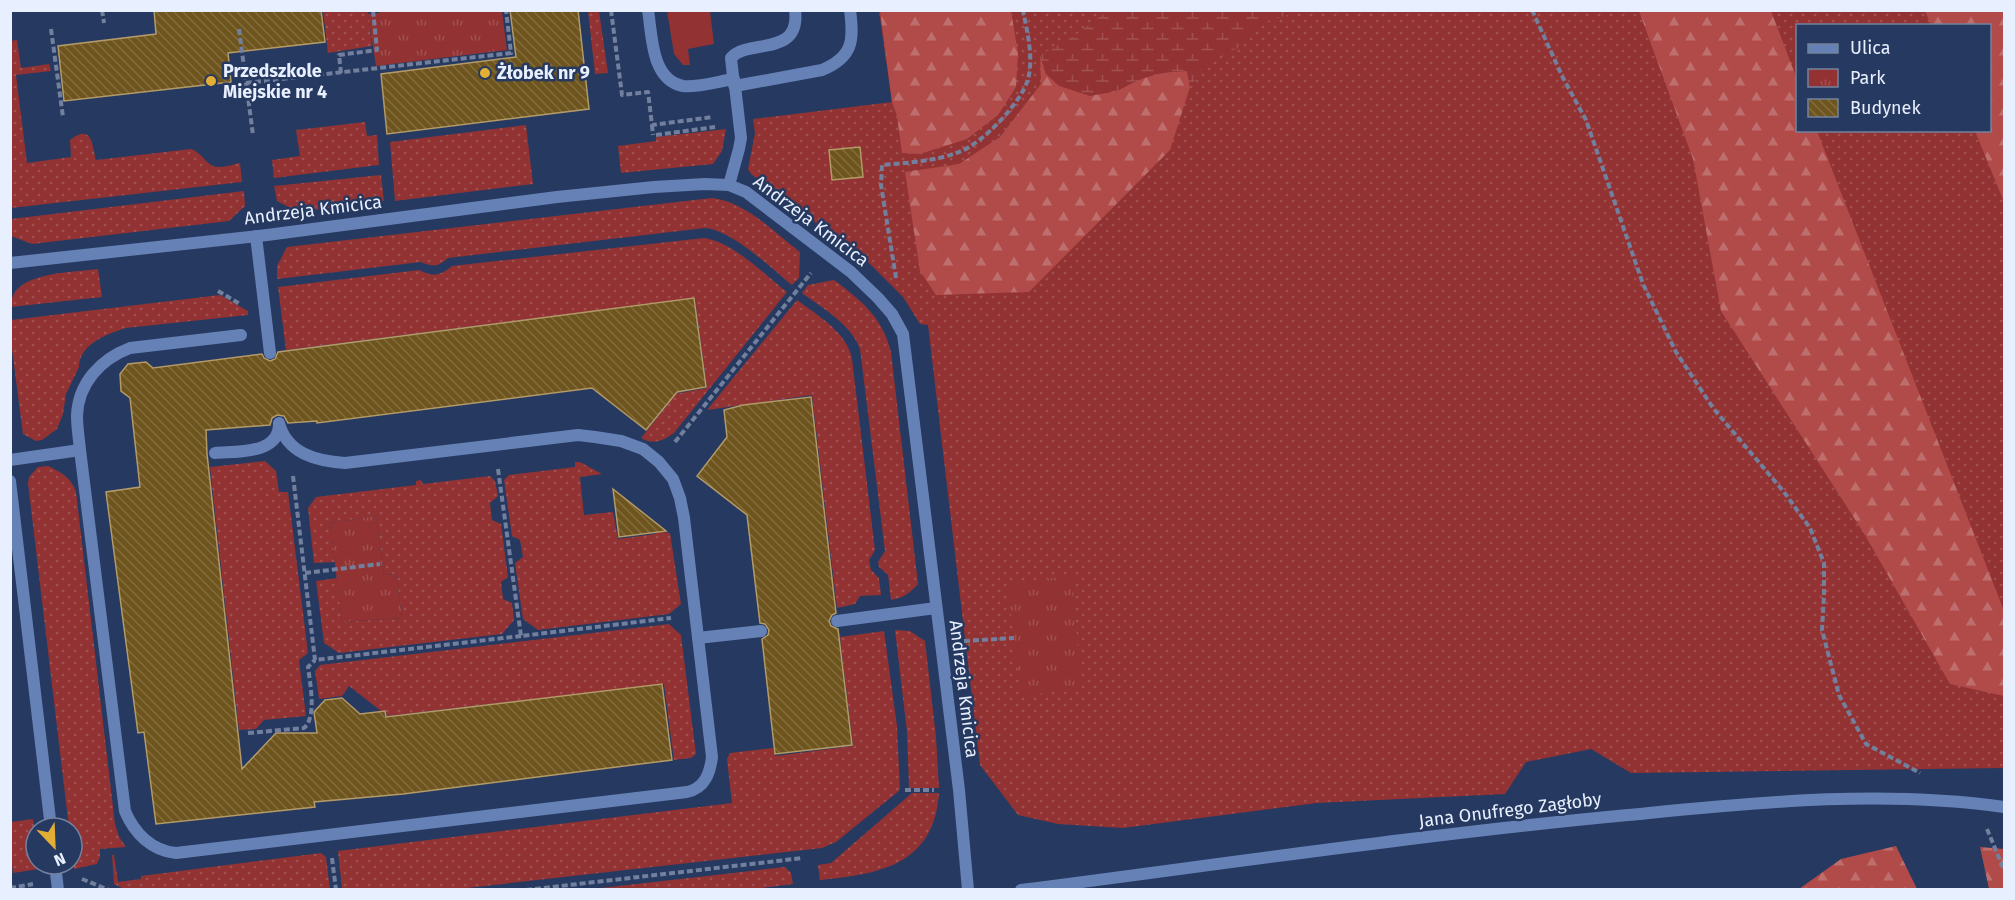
<svg xmlns="http://www.w3.org/2000/svg" width="2015" height="900" font-family="'Fira Sans',sans-serif">
  <defs>
    <pattern id="grass-dots" width="8" height="8" patternUnits="userSpaceOnUse" patternTransform="scale(1.5)"><rect width="8" height="8" fill="#923232"/><path d="M2 2h.1M6 6h.1" fill="none" stroke="#a15051" stroke-width="1.8" stroke-linecap="round"/></pattern>
    <pattern id="forest-firs" width="22" height="20" patternUnits="userSpaceOnUse" patternTransform="scale(1.5)"><rect width="22" height="20" fill="#b04b49"/><path d="M5 1l3.5 6h-7zM16 11l3.5 6h-7z" fill="#be6e6d"/></pattern>
    <pattern id="wetland-marsh" width="20" height="14" patternUnits="userSpaceOnUse" patternTransform="scale(1.5)"><rect width="20" height="14" fill="#923232"/><path d="M1 5h8M5 5V1M11 12h8M15 12V8" fill="none" stroke="#a15051"/></pattern>
    <pattern id="park-tufts" width="24" height="20" patternUnits="userSpaceOnUse" patternTransform="scale(1.5)"><rect width="24" height="20" fill="#923232"/><path d="M3 7l-1-3M5 7V3M7 7l1-3M15 17l-1-3M17 17v-4M19 17l1-3" fill="none" stroke="#a15051"/></pattern>
    <pattern id="building-back-hatch" width="6" height="6" patternUnits="userSpaceOnUse" patternTransform="scale(1.5)"><rect width="6" height="6" fill="#6e541d"/><path d="M-1 5l2 2M0 0l6 6M5-1l2 2" fill="none" stroke="#836d3f"/></pattern>
  </defs>
  <rect width="100%" height="100%" fill="#263960"/>
  <g fill="url(#grass-dots)" fill-rule="evenodd">
    <polygon points="323,11 368,11 372,46 328,53"/>
    <polygon points="588,11 599,11 608,73 595,74"/>
    <path d="M879,11H2004V768L1631,773L1591,749L1526,762L1505,794L1317,803L1123,828L1058,824L1018,815L980,765L928,325L920,324L903,297L868,262L751,174L748,169L755,133L753,119L892,102ZM1798,26H1990V130H1798Z"/>
    <path d="M17,40L21,68L49,64L51,71L16,75L27,163L71,157L70,140C92,123 92,144 96,160L191,149C202,152 207,168 220,167C226,167 234,164 240,163L242,182L11,208L10,41Z"/>
    <polygon points="365,122 367,136 377,135 379,165 274,178 272,160 300,156 296,130"/>
    <polygon points="526,125 533,184 395,201 390,142"/>
    <polygon points="726,129 722,151 713,164 621,173 618,146 656,141 656,137"/>
    <polygon points="381,175 384,201 298,212 277,201 274,186"/>
    <polygon points="244,191 245,206 229,221 32,244 11,236 11,219"/>
    <path d="M712,198C746,202 774,232 800,252L799,278L792,285C771,268 732,230 705,228L448,258C438,267 433,267 421,262L277,279V266L287,247Z"/>
    <path d="M704,238C733,242 764,274 787,292L674,433C663,441 653,445 641,438L670,402L669,395L707,388L695,298L286,350L278,287L419,270C433,277 440,276 452,266Z"/>
    <path d="M98,269L102,297L11,307C10,271 72,273 98,269Z"/>
    <path d="M834,280C861,300 883,318 891,352L918,584C910,593 903,598 891,600L888,575L879,567L878,562L885,551L860,349C851,324 822,308 802,293L808,285Z"/>
    <path d="M220,295L248,311V315L126,328C109,333 79,344 79,367L66,394L63,414L57,429L42,440L36,441L23,434L11,342V320Z"/>
    <path d="M797,300C817,315 847,332 852,359L875,550L869,560L871,570L879,578L881,595L860,596L855,604L837,608L812,395L707,410Z"/>
    <polygon points="265,461 276,471 279,492 288,492 308,653 299,660 306,716 264,720 256,729 239,730 210,467"/>
    <polygon points="575,462 580,462 602,474 580,477 584,515 613,512 618,539 655,534 655,531 670,533 681,604 669,614 538,630 523,619 515,563 523,557 520,540 512,536 504,480 509,475 575,467"/>
    <path d="M48,466C61,472 72,478 76,492L115,824L119,837L126,847L100,849V857L97,864L74,869L72,828H69L28,483L29,477L38,467Z"/>
    <polygon points="490,476 495,481 498,496 490,503 492,520 501,524 508,577 501,582 503,599 512,603 514,620 502,634 339,653 324,643 316,581 337,578 342,622 402,618 396,574 384,575 376,516 330,523 335,562 314,563 308,508 316,497 416,485 416,481 421,480 423,484"/>
    <polygon points="669,624 681,635 696,754 691,758 674,760 664,684 387,716 386,711 381,711 349,686 342,696 319,699 315,671 320,665"/>
    <polygon points="895,630 910,631 925,641 936,737 939,788 909,788 907,732"/>
    <polygon points="884,631 897,726 900,790 836,842 822,848 458,889 342,889 338,851 732,803 727,759 730,753 773,748 775,756 853,746 840,637"/>
    <path d="M912,793H939C934,865 880,874 820,880L818,865L831,863Z"/>
    <polygon points="33,819 36,844 36,864 39,864 39,869 13,873 10,850 11,822"/>
    <polygon points="321,853 326,857 330,889 124,889 114,884 112,855 114,855 118,882 141,879 141,876"/>
    <polygon points="785,867 791,873 793,884 745,890 592,889"/>
  </g>
  <g fill="url(#forest-firs)">
    <polygon points="880,11 1011,11 1018,53 1016,87 998,115 967,139 920,154 902,153 897,116 892,102"/>
    <polygon points="1639,11 1771,11 1797,79 1798,130 1817,131 2004,611 2004,696 1950,684 1865,535 1721,311 1693,159"/>
    <polygon points="1925,11 2004,11 2004,202 1975,131 1990,130 1990,26 1931,25"/>
    <path d="M1040,55L1046,74L1117,91C1143,77 1157,72 1187,71L1190,87L1170,150L1029,292L936,295L920,271L905,172L959,164L1000,137L1041,84Z"/>
    <polygon points="1896,846 1917,889 1799,889 1841,859"/>
    <polygon points="1980,847 2004,849 2004,889 1989,889"/>
  </g>
  <polygon fill="url(#wetland-marsh)" points="1107,11 1107,10 1301,11 1261,23 1238,48 1218,57 1204,67 1190,87 1187,71 1162,72 1139,79 1117,91 1090,96 1059,86 1046,74 1040,55 1073,37"/>
  <g fill="url(#park-tufts)">
    <polygon points="379,10 502,11 507,50 376,66 368,14 379,13"/>
    <polygon points="376,516 384,575 396,574 402,618 342,622 330,523"/>
    <polygon points="1072,576 1081,688 1021,696 1007,583"/>
  </g>
  <polygon fill="#923232" points="667,11 710,11 714,44 688,49 690,65 683,65 674,54"/>
  <g fill="url(#building-back-hatch)" stroke="#b39a69" stroke-width="1.5">
    <polygon points="154,10 321,10 325,42 228,53 231,82 64,101 58,46 156,34"/>
    <polygon points="510,10 578,10 589,109 387,134 381,74 516,57"/>
    <polygon points="860,147 863,177 832,180 829,150"/>
    <polygon points="694,298 706,387 677,392 646,430 592,388 317,423 317,421 288,423 284,416 277,415 272,418 270,425 206,430 207,454 242,769 276,733 317,733 314,712 325,700 342,698 360,714 385,711 386,717 662,684 672,760 403,794 314,802 315,807 156,824 144,732 138,733 106,492 140,487 130,398 121,391 120,374 128,364 146,362 153,368 262,354 264,358 270,361 275,359 278,352"/>
    <polygon points="811,397 836,613 832,615 829,621 831,626 838,629 852,745 775,754 762,639 768,635 769,630 765,624 760,623 747,515 697,476 727,437 724,410 743,405"/>
    <polygon points="613,489 666,531 619,537"/>
  </g>
  <g fill="none" stroke-linecap="round" stroke-linejoin="round">
    <g stroke="#72809e" stroke-width="4" stroke-dasharray="6 3" stroke-linecap="butt">
      <polyline points="102,10 104,23"/>
      <polyline points="611,10 622,95 648,92 652,125 713,117"/>
      <polyline points="1532,10 1563,78 1586,120 1643,284 1676,352 1713,408 1784,492 1810,528 1824,563 1824,595 1822,630 1839,695 1866,744 1920,773"/>
      <polyline points="51,29 63,117"/>
      <polyline points="239,29 253,135"/>
      <polyline points="341,73 339,55 377,50 373,10"/>
      <polyline points="246,83 511,53 506,10"/>
      <polyline points="652,125 653,135"/>
      <polyline points="656,135 715,127"/>
      <path d="M896,278L881,185L882,165C907,163 936,161 959,152C982,144 1022,102 1028,79C1034,57 1027,32 1023,10"/>
      <polyline points="218,291 240,304"/>
      <polyline points="675,442 811,273"/>
      <polyline points="498,469 521,636 671,618"/>
      <polyline points="293,476 315,660 521,636"/>
      <polyline points="305,573 380,564"/>
      <polyline points="964,641 1014,638"/>
      <path d="M248,733L304,728C317,717 310,683 308,667L315,660"/>
      <polyline points="905,790 934,790"/>
      <polyline points="1987,829 2004,870"/>
      <polyline points="332,858 336,890"/>
      <polyline points="82,879 109,890"/>
      <polyline points="10,888 33,884"/>
      <polyline points="526,890 803,858"/>
    </g>
    <g stroke="#6681b6" stroke-width="12">
      <path d="M648,10C652,35 651,80 683,86C696,88 720,81 734,79"/>
      <path d="M734,85L731,58C748,38 801,58 795,10"/>
      <path d="M729,185L739,149L741,138L735,86L822,70C853,57 854,41 850,10"/>
      <polyline points="256,236 270,353"/>
      <path d="M241,335L130,348C101,359 78,383 77,416C77,427 79,439 80,450L125,811C134,833 152,851 176,853L687,792C705,788 710,773 712,757L684,518L680,498L673,479L659,462L643,449L621,441L595,437L578,435L345,463C317,461 287,454 279,423"/>
      <path d="M215,453C236,451 279,455 279,424"/>
      <polyline points="10,460 80,450"/>
      <polyline points="837,621 936,608"/>
      <polyline points="698,638 761,631"/>
    </g>
    <g stroke="#6681b6" stroke-width="12">
      <polyline points="10,263 267,235 557,197 654,187 705,184 729,185 746,192 851,272 878,298 892,314 903,334 959,790 968,890"/>
      <polyline points="10,481 51,828"/>
      <polyline points="55,864 58,890"/>
      <path d="M1021,890C1223,864 1425,834 1628,815C1753,803 1879,789 2004,807"/>
    </g>
  </g>
  <g fill="#e3ae35" stroke="#263960" stroke-width="2">
    <circle cx="485" cy="73" r="6"/>
    <circle cx="211" cy="81" r="6"/>
  </g>
  <g text-anchor="middle" dominant-baseline="central" stroke-width="5" stroke-linejoin="round" paint-order="stroke">
    <g font-size="18" font-weight="bold" fill="#e8effe" stroke="#263960" text-anchor="start">
      <text x="223" y="71">Przedszkole<tspan x="223" dy="21">Miejskie nr 4</tspan></text>
      <text x="497" y="73">Żłobek nr 9</text>
    </g>
    <g font-size="18" fill="#e8effe" stroke="#263960">
      <text transform="translate(313 210) rotate(-7)">Andrzeja Kmicica</text>
      <text transform="translate(811 221) rotate(37)">Andrzeja Kmicica</text>
      <text transform="translate(964 689) rotate(83)">Andrzeja Kmicica</text>
      <text transform="translate(1510 810) rotate(-7)">Jana Onufrego Zagłoby</text>
    </g>
  </g>
  <rect width="2015" height="900" fill="none" stroke="#e8effe" stroke-width="24"/>
  <rect x="1796" y="24" width="195" height="108" fill="#263960" stroke="#74829f" stroke-width="1.5"/>
  <rect x="1808" y="44" width="30" height="9" fill="#6681b6" stroke="#74829f" stroke-width="1.5"/>
  <text x="1850" y="54" font-size="18" fill="#e8effe">Ulica</text>
  <rect x="1808" y="69" width="30" height="18" fill="url(#park-tufts)" stroke="#74829f" stroke-width="1.5"/>
  <text x="1850" y="84" font-size="18" fill="#e8effe">Park</text>
  <rect x="1808" y="99" width="30" height="18" fill="url(#building-back-hatch)" stroke="#74829f" stroke-width="1.5"/>
  <text x="1850" y="114" font-size="18" fill="#e8effe">Budynek</text>
  <g transform="translate(54 846) rotate(157)"><circle r="28" fill="#263960" stroke="#74829f" stroke-width="1.5"/>
  <path d="M0-4.5L10 22L0 15L-10 22Z" fill="#e3ae35"/>
  <text y="-9" font-size="16" font-weight="bold" text-anchor="middle" fill="#e8effe">N</text>
  </g>
</svg>
